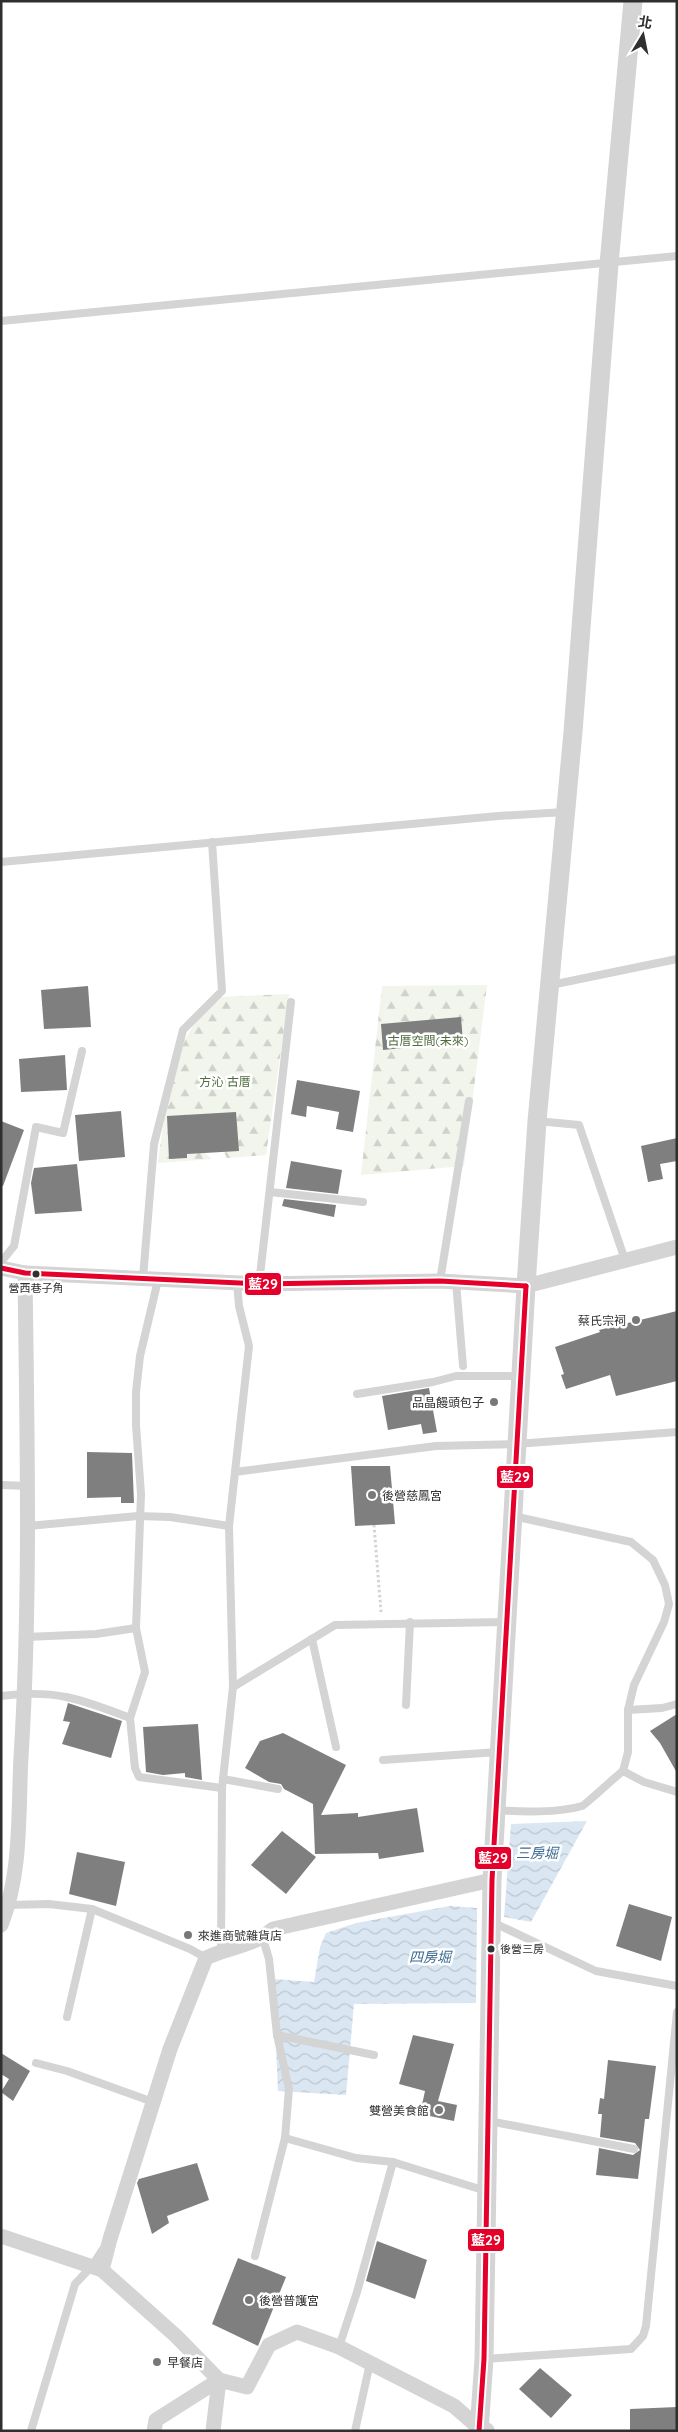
<svg xmlns="http://www.w3.org/2000/svg" width="678" height="2432" font-family="Quicksand,'Noto Sans TC',sans-serif">
  <defs>
    <pattern id="forest-firs" width="22" height="20" patternUnits="userSpaceOnUse" patternTransform="scale(1.25)"><rect width="22" height="20" fill="#f1f5ec"/><path d="M5 1l3.5 6h-7zM16 11l3.5 6h-7z" fill="#cfd2cb"/></pattern>
    <pattern id="water-waves" width="16" height="10" patternUnits="userSpaceOnUse" patternTransform="scale(1.25)"><rect width="16" height="10" fill="#dae7f2"/><path d="M0 5q4-4 8 0t8 0" fill="none" stroke="#bbc6d0"/></pattern>
  </defs>
  <rect width="100%" height="100%" fill="#fff"/>
  <g fill="url(#forest-firs)">
    <polygon points="487,985 464,1166 361,1175 382,986"/>
    <path d="M289,994L266,1155L227,1158L224,1152L222,1133L204,1134L205,1153L212,1159L158,1163C164,1121 169,1068 190,1031C197,1018 212,1007 222,997Z"/>
  </g>
  <g fill="url(#water-waves)">
    <polygon points="587,1821 531,1922 504,1917 511,1824"/>
    <polygon points="450,1906 477,1908 476,2003 354,2004 346,2095 278,2091 273,1979 314,1982 320,1947 326,1933 356,1923"/>
  </g>
  <g fill="#7f7f7f">
    <polygon points="88,986 91,1027 44,1029 41,990"/>
    <polygon points="461,1017 463,1042 383,1050 381,1024"/>
    <polygon points="65,1055 67,1090 21,1092 19,1059"/>
    <polygon points="297,1080 360,1091 353,1132 336,1129 339,1112 307,1106 306,1117 291,1114"/>
    <polygon points="121,1111 125,1157 79,1161 75,1115"/>
    <polygon points="236,1112 239,1151 187,1154 187,1158 169,1159 167,1116"/>
    <polygon points="1,1121 24,1130 3,1186 1,1186"/>
    <polygon points="677,1138 677,1161 660,1164 663,1179 648,1182 641,1146"/>
    <polygon points="291,1161 342,1170 338,1194 286,1188"/>
    <polygon points="77,1164 82,1211 35,1214 31,1183 34,1168"/>
    <polygon points="284,1199 336,1205 334,1217 282,1206"/>
    <polygon points="677,1311 677,1381 616,1396 610,1375 566,1389 561,1375 564,1374 555,1347 600,1332 599,1330"/>
    <polygon points="429,1388 437,1432 423,1434 421,1424 388,1430 382,1396"/>
    <polygon points="87,1452 132,1453 134,1503 121,1503 121,1497 87,1498"/>
    <polygon points="351,1466 390,1466 395,1524 355,1526"/>
    <polygon points="68,1703 122,1721 111,1758 62,1744 70,1722 63,1721"/>
    <polygon points="677,1714 677,1773 660,1743 650,1731"/>
    <polygon points="198,1724 202,1780 185,1777 185,1773 163,1775 146,1772 143,1727"/>
    <polygon points="283,1733 346,1765 321,1815 358,1813 358,1817 417,1808 424,1852 379,1859 378,1853 315,1854 313,1804 284,1789 281,1784 269,1782 245,1768 260,1741"/>
    <polygon points="282,1831 316,1857 286,1894 251,1865"/>
    <polygon points="77,1852 125,1862 116,1906 69,1894"/>
    <polygon points="629,1904 672,1917 661,1961 616,1946"/>
    <polygon points="413,2035 454,2044 438,2101 457,2105 454,2121 420,2114 425,2091 399,2084"/>
    <polygon points="1,2053 30,2071 13,2101 1,2092 9,2079 1,2074"/>
    <polygon points="608,2060 656,2066 649,2119 645,2119 638,2179 596,2175 599,2148 633,2155 640,2150 635,2143 600,2137 602,2114 598,2114 600,2098 604,2099"/>
    <polygon points="197,2163 209,2200 167,2216 169,2223 152,2234 137,2183 139,2179"/>
    <polygon points="377,2241 427,2260 415,2299 366,2281"/>
    <polygon points="238,2258 286,2277 258,2346 212,2324"/>
    <polygon points="540,2368 572,2395 551,2418 519,2389"/>
    <polygon points="677,2407 677,2431 630,2431 630,2409"/>
  </g>
  <g fill="none" stroke-linecap="round" stroke-linejoin="round">
    <polyline stroke="#d4d4d4" stroke-width="3" stroke-dasharray="2.5 2.5" stroke-linecap="butt" points="374,1525 381,1612"/>
    <g stroke="#d4d4d4" stroke-width="8">
      <polyline points="1,321 677,256"/>
      <polyline points="1,862 498,816 565,812"/>
      <polyline points="551,985 677,959"/>
      <polyline points="537,1121 579,1125 625,1260"/>
      <polyline points="270,1192 363,1202"/>
      <polyline points="1,1262 14,1246 36,1127 63,1133 82,1051"/>
      <polyline points="143,1278 154,1144 183,1030 222,991 212,842"/>
      <polyline points="158,1280 140,1356 136,1392 136,1425 141,1494 136,1628 145,1672 130,1718 135,1768 139,1777 222,1788"/>
      <polyline points="440,1281 469,1101"/>
      <polyline points="456,1282 463,1366"/>
      <polyline points="259,1284 291,1002"/>
      <polyline points="357,1394 433,1382 456,1376 521,1376"/>
      <polyline points="235,1472 436,1446 516,1444 677,1432"/>
      <polyline points="1,1485 28,1486"/>
      <polyline points="513,1516 631,1542 653,1560 665,1585 669,1604 664,1622 634,1685 628,1710 628,1752 623,1771"/>
      <polyline points="28,1526 138,1516 170,1517 229,1526"/>
      <polyline points="26,1637 96,1634 136,1628"/>
      <polyline points="312,1639 336,1747"/>
      <polyline points="233,1687 335,1625 505,1622"/>
      <path d="M1,1696C55,1689 81,1699 130,1718"/>
      <polyline points="406,1705 410,1622"/>
      <polyline points="628,1710 662,1708 677,1704"/>
      <polyline points="383,1760 498,1752"/>
      <polyline points="223,1779 278,1789"/>
      <path d="M496,1810C520,1812 559,1813 582,1806C585,1805 616,1776 623,1771L644,1782L677,1792"/>
      <polyline points="6,1905 49,1904 92,1909 190,1949 206,1958"/>
      <polyline points="492,1922 596,1971 677,1986"/>
      <polyline points="221,1950 222,1788 233,1687 229,1526 249,1346 239,1306 237,1283"/>
      <polyline points="67,2017 92,1909"/>
      <polyline points="277,2035 374,2055"/>
      <polyline points="36,2063 67,2071 153,2102"/>
      <polyline points="489,2121 634,2149"/>
      <polyline points="285,2138 356,2158 393,2162 486,2191"/>
      <polyline points="255,2256 285,2138 289,2089 277,2035 269,1959 263,1939"/>
      <polyline points="339,2347 357,2292 393,2162"/>
      <polyline points="484,2359 631,2349 643,2336 646,2326 677,2012"/>
      <polyline points="31,2431 75,2284 92,2266 103,2249"/>
      <polyline points="355,2431 370,2363"/>
    </g>
    <g stroke="#d4d4d4" stroke-width="15">
      <polyline points="1,1268 25,1273 259,1284 440,1281 526,1286 677,1247"/>
      <path d="M1,1925C22,1873 18,1813 21,1757C31,1596 27,1435 25,1273"/>
      <polyline points="1,2236 102,2270 176,2336 219,2380 213,2431"/>
      <path d="M102,2270L110,2239L170,2049L206,1958C228,1947 255,1946 273,1929L492,1880"/>
      <polyline points="154,2431 156,2420 219,2380 247,2387 269,2345 297,2332 339,2347 454,2406 479,2428 487,2430"/>
    </g>
    <polyline stroke="#d4d4d4" stroke-width="19" points="479,2431 484,2359 492,1880 526,1286 537,1121 573,732 609,264 633,1"/>
    <defs>
      <g id="bus-1">
        <polyline points="1,1268 25,1273 259,1284 440,1281 526,1286"/>
        <polyline points="479,2431 484,2359 492,1880 526,1286"/>
      </g>
    </defs>
    <use href="#bus-1" stroke="#fff" stroke-width="9"/>
    <use href="#bus-1" stroke="#e4002b" stroke-width="5"/>
  </g>
  <g fill="#2f2f2f" stroke="#fff" stroke-width="2">
    <circle cx="36" cy="1274" r="4.5"/>
    <circle cx="491" cy="1949" r="4.5"/>
  </g>
  <g fill="#787878" stroke="#fff" stroke-width="2">
    <circle cx="636" cy="1320" r="5"/>
    <circle cx="494" cy="1402" r="5"/>
    <circle cx="372" cy="1495" r="5"/>
    <circle cx="188" cy="1935" r="5"/>
    <circle cx="439" cy="2110" r="5"/>
    <circle cx="249" cy="2300" r="5"/>
    <circle cx="157" cy="2362" r="5"/>
  </g>
  <g text-anchor="middle" dominant-baseline="central" stroke-width="5" stroke-linejoin="round" paint-order="stroke">
    <g font-size="11" fill="#2f2f2f" stroke="#fff">
      <text x="36" y="1288">營西巷子角</text>
      <text x="500" y="1949" text-anchor="start">後營三房</text>
    </g>
    <g font-size="12" fill="#506b3d" stroke="#fff">
      <text x="428" y="1040">古厝空間(未來)</text>
      <text x="225" y="1081">方沁 古厝</text>
    </g>
    <g font-size="12" fill="#2f2f2f" stroke="#fff" text-anchor="start">
      <text x="626" y="1320" text-anchor="end">蔡氏宗祠</text>
      <text x="484" y="1402" text-anchor="end">品晶饅頭包子</text>
      <text x="382" y="1495">後營慈鳳宮</text>
      <text x="198" y="1935">來進商號雜貨店</text>
      <text x="429" y="2110" text-anchor="end">雙營美食館</text>
      <text x="259" y="2300">後營普護宮</text>
      <text x="167" y="2362">早餐店</text>
    </g>
    <g font-size="14" font-style="italic" fill="#3d6c92" stroke="#fff">
      <text x="537" y="1853">三房堀</text>
      <text x="430" y="1957">四房堀</text>
    </g>
  </g>
  <g stroke="#fff" stroke-width="2">
    <rect x="244" y="1272" width="38" height="24" rx="5" fill="#e4002b"/>
    <rect x="496" y="1465" width="38" height="24" rx="5" fill="#e4002b"/>
    <rect x="474" y="1846" width="38" height="24" rx="5" fill="#e4002b"/>
    <rect x="467" y="2228" width="38" height="24" rx="5" fill="#e4002b"/>
  </g>
  <g font-size="14" text-anchor="middle" font-weight="bold" fill="#fff">
    <text x="263" y="1289">藍29</text>
    <text x="515" y="1482">藍29</text>
    <text x="493" y="1863">藍29</text>
    <text x="486" y="2245">藍29</text>
  </g>
  <rect width="678" height="2432" fill="none" stroke="#2f2f2f" stroke-width="5"/>
  <g transform="translate(643 35) rotate(10)" stroke="#ffffff" stroke-width="4" paint-order="stroke">
  <path d="M0-4L9 19L0 12L-9 19Z" fill="#2f2f2f"/>
  <text y="-8" font-size="14" font-weight="bold" text-anchor="middle" fill="#2f2f2f">北</text>
  </g>
</svg>
